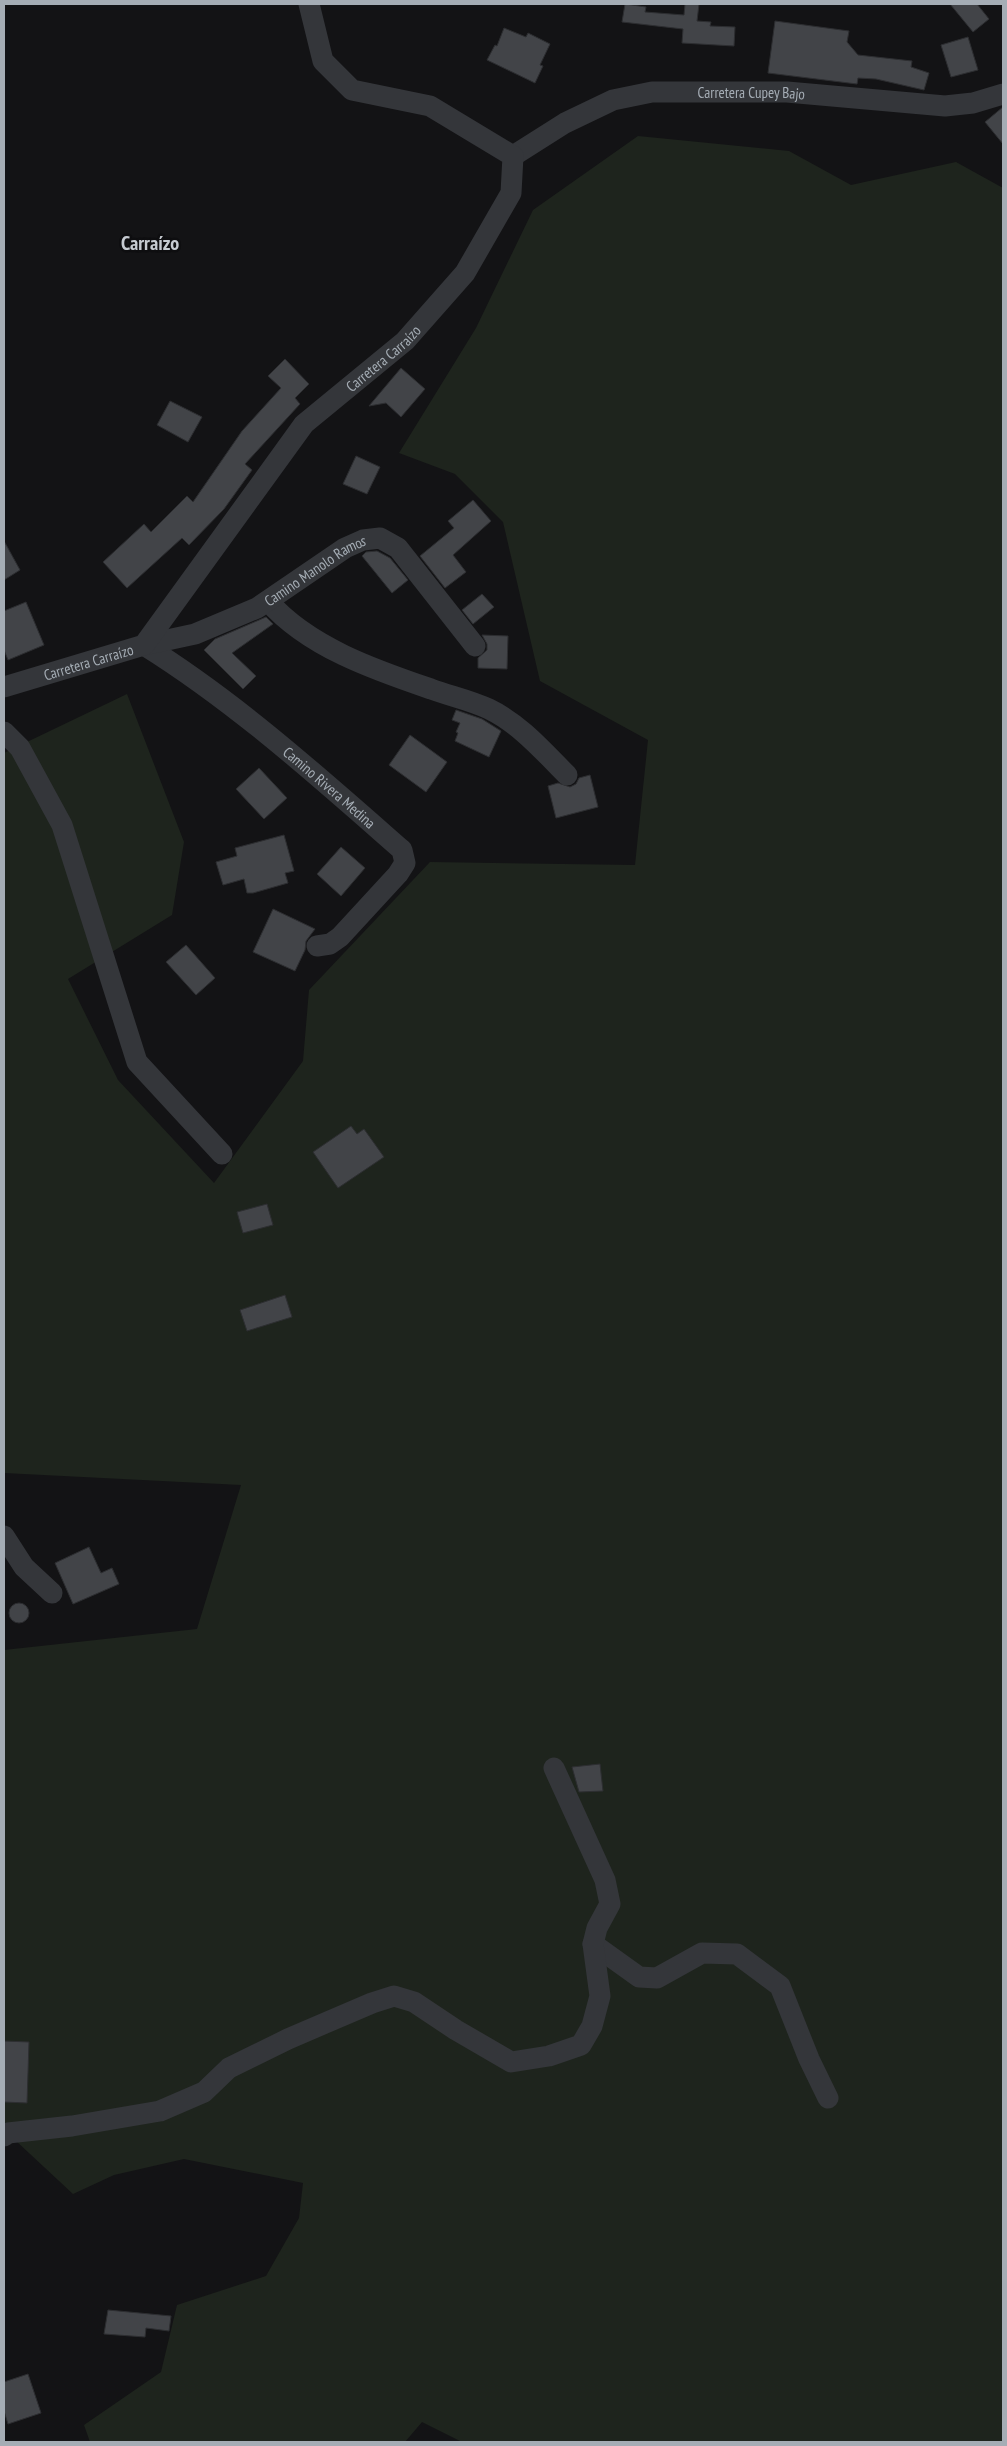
<svg xmlns="http://www.w3.org/2000/svg" width="1007" height="2446" font-family="'PT Sans Narrow',sans-serif">
  <rect width="100%" height="100%" fill="#131315"/>
  <polygon fill="#1e241d" points="638,136 789,151 851,185 956,162 1003,188 1003,2442 462,2442 422,2422 405,2442 90,2442 84,2425 161,2372 177,2305 266,2276 299,2218 303,2183 184,2159 114,2175 73,2194 15,2140 4,2142 4,1650 197,1629 241,1485 4,1473 4,753 127,694 184,842 172,915 68,979 118,1080 214,1183 303,1061 309,990 430,862 635,865 648,740 540,681 503,522 455,474 399,453 476,328 533,210"/>
  <g fill="#424448" stroke="#2d2e31">
    <polygon points="625,4 646,7 645,12 684,15 685,4 699,4 697,21 711,22 710,26 735,27 734,46 682,43 683,29 622,22"/>
    <polygon points="950,4 977,4 989,19 973,32"/>
    <polygon points="775,21 849,31 847,42 858,55 912,61 911,67 929,73 924,90 876,79 858,78 857,84 768,73"/>
    <polygon points="504,28 526,37 528,33 550,44 540,65 543,66 535,83 487,60 495,45 497,46"/>
    <polygon points="968,37 978,70 951,77 941,45"/>
    <polygon points="1003,107 1003,144 985,122"/>
    <polygon points="285,359 309,384 295,398 300,404 245,464 252,470 224,509 189,545 182,538 127,588 103,562 144,524 151,532 187,496 193,502 242,431 281,388 268,376"/>
    <polygon points="401,368 425,389 401,417 386,403 369,406"/>
    <polygon points="170,401 202,417 188,442 157,425"/>
    <polygon points="356,456 380,467 367,494 343,484"/>
    <polygon points="473,500 491,521 453,555 466,572 445,588 420,556 454,528 448,521"/>
    <polygon points="4,541 20,570 4,580"/>
    <polygon points="377,551 390,558 408,580 392,593 362,556 366,552"/>
    <polygon points="482,594 494,607 473,624 462,610"/>
    <polygon points="26,602 44,645 8,660 4,650 4,611"/>
    <polygon points="266,617 273,624 232,653 256,676 243,689 204,650 215,639"/>
    <polygon points="482,635 508,636 507,669 478,668 478,658 487,650 487,644"/>
    <polygon points="456,710 482,719 501,731 489,757 455,741 458,733 456,732 460,723 452,720"/>
    <polygon points="410,735 447,762 426,792 389,765"/>
    <polygon points="259,768 287,798 264,819 236,789"/>
    <polygon points="590,775 598,807 556,818 548,786 558,783 570,787 576,784 579,778"/>
    <polygon points="284,835 294,871 285,873 288,883 253,893 247,893 244,879 223,885 216,862 237,856 235,848"/>
    <polygon points="341,847 365,868 341,896 317,874"/>
    <polygon points="273,909 315,929 306,941 305,950 295,971 253,952"/>
    <polygon points="186,945 215,978 196,995 166,962"/>
    <polygon points="351,1126 357,1134 364,1129 384,1157 338,1188 313,1152"/>
    <polygon points="267,1204 273,1225 243,1233 237,1212"/>
    <polygon points="285,1295 292,1317 247,1331 240,1310"/>
    <polygon points="89,1547 101,1573 112,1568 119,1584 73,1604 55,1563"/>
    <circle cx="19" cy="1613" r="10"/>
    <polygon points="600,1764 603,1791 579,1792 572,1767"/>
    <polygon points="4,2041 29,2042 27,2103 4,2102"/>
    <polygon points="108,2310 171,2316 169,2331 146,2328 145,2337 104,2334"/>
    <polygon points="28,2374 41,2413 8,2424 4,2411 4,2382"/>
  </g>
  <g fill="none" stroke-linecap="round" stroke-linejoin="round">
    <g stroke="#34363a" stroke-width="21">
      <path id="s1" d="M513,156L565,123L613,100L652,92H787L945,106L973,103L1003,94"/>
      <path d="M268,601C308,647 375,670 431,689C450,696 470,700 489,709C520,724 543,751 567,775"/>
      <path id="s2" d="M144,645C237,703 320,778 402,850L405,863L398,874L340,937L330,944L317,946"/>
      <path id="s3" d="M144,645L195,634L257,608L345,548L363,540L380,538L398,548L475,646"/>
      <path id="s4" d="M4,687L144,645L304,424L405,341L465,273L511,193L513,156L430,106L352,90L323,61L309,4"/>
      <polyline points="4,732 20,748 62,825 137,1062 222,1154"/>
      <polyline points="4,1536 24,1567 52,1593"/>
      <polyline points="593,1944 639,1977 657,1978 702,1953 737,1954 780,1986 809,2059 828,2098"/>
      <polyline points="4,2136 8,2133 72,2126 160,2111 204,2092 229,2068 288,2039 372,2003 394,1996 414,2002 456,2030 511,2062 549,2056 581,2045 592,2026 600,1996 593,1944 597,1928 610,1904 605,1880 554,1768"/>
    </g>
  </g>
  <g text-anchor="middle" dominant-baseline="central" stroke-width="5" stroke-linejoin="round" paint-order="stroke">
    <g font-size="15" fill="#a5adb5" stroke="#0e0e10">
      <text stroke="none"><textPath href="#s1" startOffset="254">Carretera Cupey Bajo</textPath></text>
      <text stroke="none"><textPath href="#s4" startOffset="522">Carretera Carraízo</textPath></text>
      <text stroke="none"><textPath href="#s3" startOffset="189">Camino Manolo Ramos</textPath></text>
      <text stroke="none"><textPath href="#s4" startOffset="88">Carretera Carraízo</textPath></text>
      <text stroke="none"><textPath href="#s2" startOffset="234">Camino Rivera Medina</textPath></text>
    </g>
    <g font-size="20" font-weight="bold" fill="#c6cbd1" stroke="#0e0e10">
      <text x="150" y="243">Carraízo</text>
    </g>
  </g>
  <rect width="1007" height="2446" fill="none" stroke="#a5adb5" stroke-width="10"/>
</svg>
